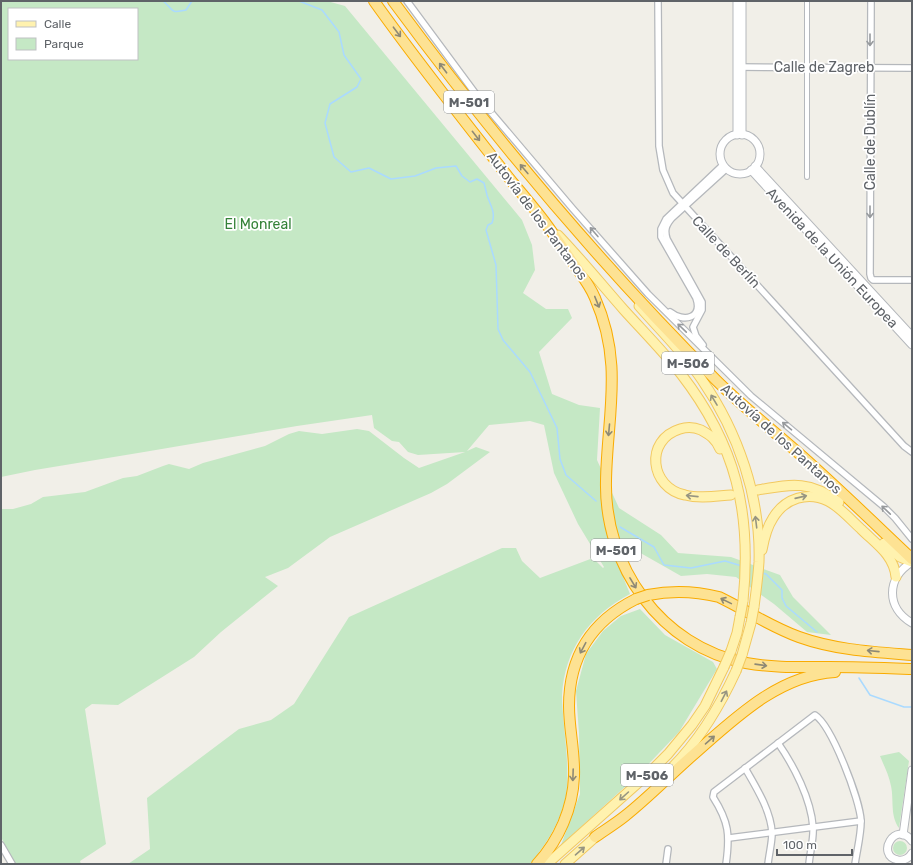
<svg xmlns="http://www.w3.org/2000/svg" width="913" height="865" font-family="Rubik,sans-serif">
  <rect width="100%" height="100%" fill="#f1efe8"/>
  <g fill="#c5e8c5" fill-rule="evenodd">
    <path d="M1,1H327L345,6L522,220L532,245L535,270L523,293L546,309H568L572,318L539,352L552,394L579,405L600,408L597,460L619,508L661,535L678,553L731,557L780,575L793,597L831,635L807,632L774,604L736,577L707,574L681,576L637,551L613,552L630,594C589,616 565,649 562,695C562,705 563,715 564,725C566,748 570,778 565,801C559,824 545,846 530,864H128L150,849L147,798L239,729L271,720L294,704L349,617L502,548H516L522,561L540,578L593,558L603,568L604,567L578,524L554,473L544,425L530,421L489,425L467,451L476,447L490,452L447,484L431,493L330,537L288,568L265,577L278,586L221,632L194,657L118,705L92,704L85,709L106,844L80,861L81,864H16L11,857L1,837V509H13L31,504L43,497L85,492L123,478L137,476L163,466L169,464L189,469L203,463L265,446L289,434L299,431L322,434L357,429L369,431L404,458L419,468L465,452L418,455L408,452L399,442L392,441L374,428L372,415L297,426L144,452L35,470L1,477ZM9,9H137V59H9Z"/>
    <polygon points="640,609 665,635 713,662 717,669 679,732 638,775 561,845 580,794 579,734 576,691 586,654 603,631 621,616"/>
    <path d="M899,752L909,761L899,828C890,816 894,800 891,786C889,775 884,766 880,756Z"/>
    <circle cx="900" cy="848" r="7"/>
  </g>
  <g fill="none" stroke-linecap="round" stroke-linejoin="round">
    <g stroke="#aadaff" stroke-width="1.5">
      <path d="M163,1C174,9 168,14 186,10L192,1"/>
      <path d="M299,1L322,10L339,32L344,55L361,79L357,87L330,104L325,123L334,157L351,172L369,168L391,179L415,176L436,168L456,166L462,176L470,182L477,179L484,183C485,187 486,191 487,195C490,205 496,212 492,223L488,225L486,230L496,265L498,329L503,340L530,372L557,428L560,459L566,475L596,501"/>
      <polyline points="620,527 654,547 664,565 691,568 725,561 742,566"/>
      <polyline points="762,573 766,574 782,590 782,598 786,606 817,632"/>
      <polyline points="859,678 870,695 904,707 912,707"/>
    </g>
    <defs>
      <polyline id="pedestrian" points="807,1 807,177"/>
      <g id="minor">
        <polyline points="407,1 478,97 573,209 648,294 751,396 883,506 895,518 912,539"/>
        <polyline points="658,1 659,146 663,170 673,193 904,446 912,452"/>
        <polyline points="871,1 870,274 871,278 873,280 912,280"/>
        <polyline points="738,67 912,68"/>
        <path d="M670,312C684,323 703,318 696,298L661,237V229L666,219L723,165"/>
        <path d="M703,345L696,336L693,327L702,310V302L667,239C664,230 666,225 672,218L726,169"/>
        <path d="M778,743C794,766 811,799 813,827C814,838 810,852 809,864"/>
        <path d="M745,768C756,787 771,811 772,833C772,843 769,854 768,864"/>
        <polyline points="729,838 861,821"/>
        <polyline points="1,845 12,864"/>
        <polyline points="666,864 668,849"/>
        <path d="M726,864C730,835 729,822 713,797L714,792L815,715C832,726 860,800 861,821C861,835 857,850 855,864"/>
      </g>
      <g id="tertiary">
        <circle cx="740" cy="154" r="20"/>
        <polyline points="737,135 737,1"/>
        <polyline points="742,135 742,1"/>
        <polyline points="755,166 912,336"/>
        <polyline points="751,170 912,345"/>
        <path d="M912,562C886,578 886,608 912,623"/>
        <polyline points="903,835 912,770"/>
        <path d="M912,841C895,819 875,856 898,860C905,861 909,858 912,853"/>
      </g>
      <g id="primary">
        <path d="M558,235C581,259 602,285 624,310C643,331 663,351 681,374C736,445 752,512 743,601"/>
        <path d="M639,306C660,330 684,353 702,380C738,432 761,498 759,562C758,577 756,592 754,607"/>
        <path d="M720,449C716,439 710,435 701,430C694,427 686,427 680,429C644,440 650,488 685,495C700,499 716,496 731,495"/>
        <path d="M758,490C792,484 809,480 839,502"/>
        <polyline points="884,543 900,557 912,562"/>
        <path d="M762,550C764,539 767,527 773,518C785,498 808,491 828,501C840,507 851,520 861,529C876,544 894,555 896,577"/>
        <polyline points="731,651 737,633 740,617"/>
        <polyline points="742,655 751,623"/>
        <path d="M663,776C696,747 718,710 736,671"/>
        <polyline points="547,864 646,776 668,754 692,725 705,706 724,667"/>
        <polyline points="565,864 600,833"/>
      </g>
      <g id="motorway">
        <path d="M374,1C418,63 466,123 513,183C524,196 534,208 544,221C553,233 561,245 569,257C578,271 589,283 595,298C624,364 607,415 606,481C604,566 661,647 746,663C773,668 801,667 829,667C857,667 884,668 912,669"/>
        <path d="M393,1C492,135 599,263 716,380C744,408 774,431 803,457C840,490 876,525 912,559"/>
        <path d="M648,595C673,590 695,591 719,597C746,610 771,627 799,637C835,650 874,652 912,655"/>
        <path d="M595,837C605,830 615,824 625,816C649,797 670,775 693,755C733,720 778,675 835,672"/>
        <path d="M537,864C559,840 573,808 574,776C575,752 569,729 569,706C569,656 592,621 636,599"/>
      </g>
    </defs>
    <use href="#pedestrian" stroke="#b5b8bc" stroke-width="6"/>
    <use href="#minor" stroke="#b5b8bc" stroke-width="8"/>
    <use href="#tertiary" stroke="#b5b8bc" stroke-width="9"/>
    <use href="#primary" stroke="#f2c960" stroke-width="11"/>
    <use href="#motorway" stroke="#f9ab00" stroke-width="12"/>
    <use href="#pedestrian" stroke="#fff" stroke-width="4"/>
    <use href="#minor" stroke="#fff" stroke-width="5.5"/>
    <use href="#tertiary" stroke="#fff" stroke-width="7"/>
    <use href="#primary" stroke="#fff2af" stroke-width="9"/>
    <use href="#motorway" stroke="#fde293" stroke-width="10"/>
    <defs>
      <g id="primary-bridge">
        <polyline points="740,617 743,601"/>
        <polyline points="751,623 754,607"/>
        <polyline points="724,667 731,651"/>
        <polyline points="736,671 742,655"/>
      </g>
      <polyline id="motorway-bridge" points="636,599 648,595"/>
    </defs>
    <use href="#primary-bridge" stroke="#f2c960" stroke-width="11" stroke-linecap="butt"/>
    <use href="#motorway-bridge" stroke="#f9ab00" stroke-width="12" stroke-linecap="butt"/>
    <use href="#primary-bridge" stroke="#fff2af" stroke-width="9"/>
    <use href="#motorway-bridge" stroke="#fde293" stroke-width="10"/>
  </g>
  <defs><path id="oneway-shaft" d="M-6 0H5M1.5-3L5.5 0L1.5 3" fill="none" stroke-width="1.6" stroke-linecap="round" stroke-linejoin="round"/></defs>
  <g stroke="#8e8975">
    <use href="#oneway-shaft" transform="translate(397 32) rotate(53)"/>
    <use href="#oneway-shaft" transform="translate(443 68) rotate(-127)"/>
    <use href="#oneway-shaft" transform="translate(476 136) rotate(52)"/>
    <use href="#oneway-shaft" transform="translate(524 169) rotate(-130)"/>
    <use href="#oneway-shaft" transform="translate(597 302) rotate(68)"/>
    <use href="#oneway-shaft" transform="translate(609 430) rotate(95)"/>
    <use href="#oneway-shaft" transform="translate(633 583) rotate(59)"/>
    <use href="#oneway-shaft" transform="translate(726 601) rotate(-154)"/>
    <use href="#oneway-shaft" transform="translate(583 648) rotate(118)"/>
    <use href="#oneway-shaft" transform="translate(873 651) rotate(-174)"/>
    <use href="#oneway-shaft" transform="translate(761 665) rotate(8)"/>
    <use href="#oneway-shaft" transform="translate(710 740) rotate(-41)"/>
    <use href="#oneway-shaft" transform="translate(573 775) rotate(92)"/>
  </g>
  <g stroke="#979a9d">
    <use href="#oneway-shaft" transform="translate(870 40) rotate(90)"/>
    <use href="#oneway-shaft" transform="translate(870 212) rotate(90)"/>
    <use href="#oneway-shaft" transform="translate(594 232) rotate(-131)"/>
    <use href="#oneway-shaft" transform="translate(682 328) rotate(-136)"/>
    <use href="#oneway-shaft" transform="translate(787 426) rotate(-140)"/>
    <use href="#oneway-shaft" transform="translate(886 510) rotate(-136)"/>
  </g>
  <g stroke="#979581">
    <use href="#oneway-shaft" transform="translate(714 400) rotate(-121)"/>
    <use href="#oneway-shaft" transform="translate(692 496) rotate(-174)"/>
    <use href="#oneway-shaft" transform="translate(801 497) rotate(-13)"/>
    <use href="#oneway-shaft" transform="translate(756 522) rotate(-97)"/>
    <use href="#oneway-shaft" transform="translate(724 696) rotate(-63)"/>
    <use href="#oneway-shaft" transform="translate(624 796) rotate(138)"/>
    <use href="#oneway-shaft" transform="translate(580 851) rotate(-41)"/>
  </g>
  <g text-anchor="middle" dominant-baseline="central" stroke-width="3.5" stroke-linejoin="round" paint-order="stroke">
    <g fill="#fff" stroke="#8f9295" stroke-width="1">
      <rect x="444" y="91" width="50" height="22" rx="3"/>
      <rect x="662" y="352" width="52" height="22" rx="3"/>
      <rect x="591" y="539" width="50" height="22" rx="3"/>
      <rect x="621" y="764" width="52" height="22" rx="3"/>
    </g>
    <g font-size="13" font-weight="bold" fill="#5f6368">
      <text x="469" y="102">M-501</text>
      <text x="688" y="363">M-506</text>
      <text x="616" y="550">M-501</text>
      <text x="647" y="775">M-506</text>
    </g>
    <g font-size="14" fill="#5f6368" stroke="#fff">
      <text x="824" y="67">Calle de Zagreb</text>
      <text transform="translate(870 142) rotate(-90)">Calle de Dublín</text>
      <text transform="translate(537 216) rotate(53)">Autovía de los Pantanos</text>
      <text transform="translate(726 252) rotate(47)">Calle de Berlín</text>
      <text transform="translate(832 258) rotate(47)">Avenida de la Unión Europea</text>
      <text transform="translate(781 439) rotate(42)">Autovía de los Pantanos</text>
    </g>
    <g font-size="14" fill="#348238" stroke="#fff">
      <text x="258" y="224">El Monreal</text>
    </g>
  </g>
  <rect width="913" height="865" fill="none" stroke="#5f6368" stroke-width="4"/>
  <rect x="8" y="8" width="130" height="52" fill="#ffffff" stroke="#bfc1c3"/>
  <rect x="16" y="21" width="20" height="6" fill="#fff2af" stroke="#bfc1c3"/>
  <text x="44" y="28" font-size="12" fill="#5f6368">Calle</text>
  <rect x="16" y="38" width="20" height="12" fill="#c5e8c5" stroke="#bfc1c3"/>
  <text x="44" y="48" font-size="12" fill="#5f6368">Parque</text>
  <path d="M777 849v6h75v-6" fill="none" stroke="#5f6368" stroke-width="2"/>
  <text x="783" y="849" font-size="12" fill="#5f6368" stroke="#ffffff" stroke-width="3" paint-order="stroke">100 m</text>
</svg>
